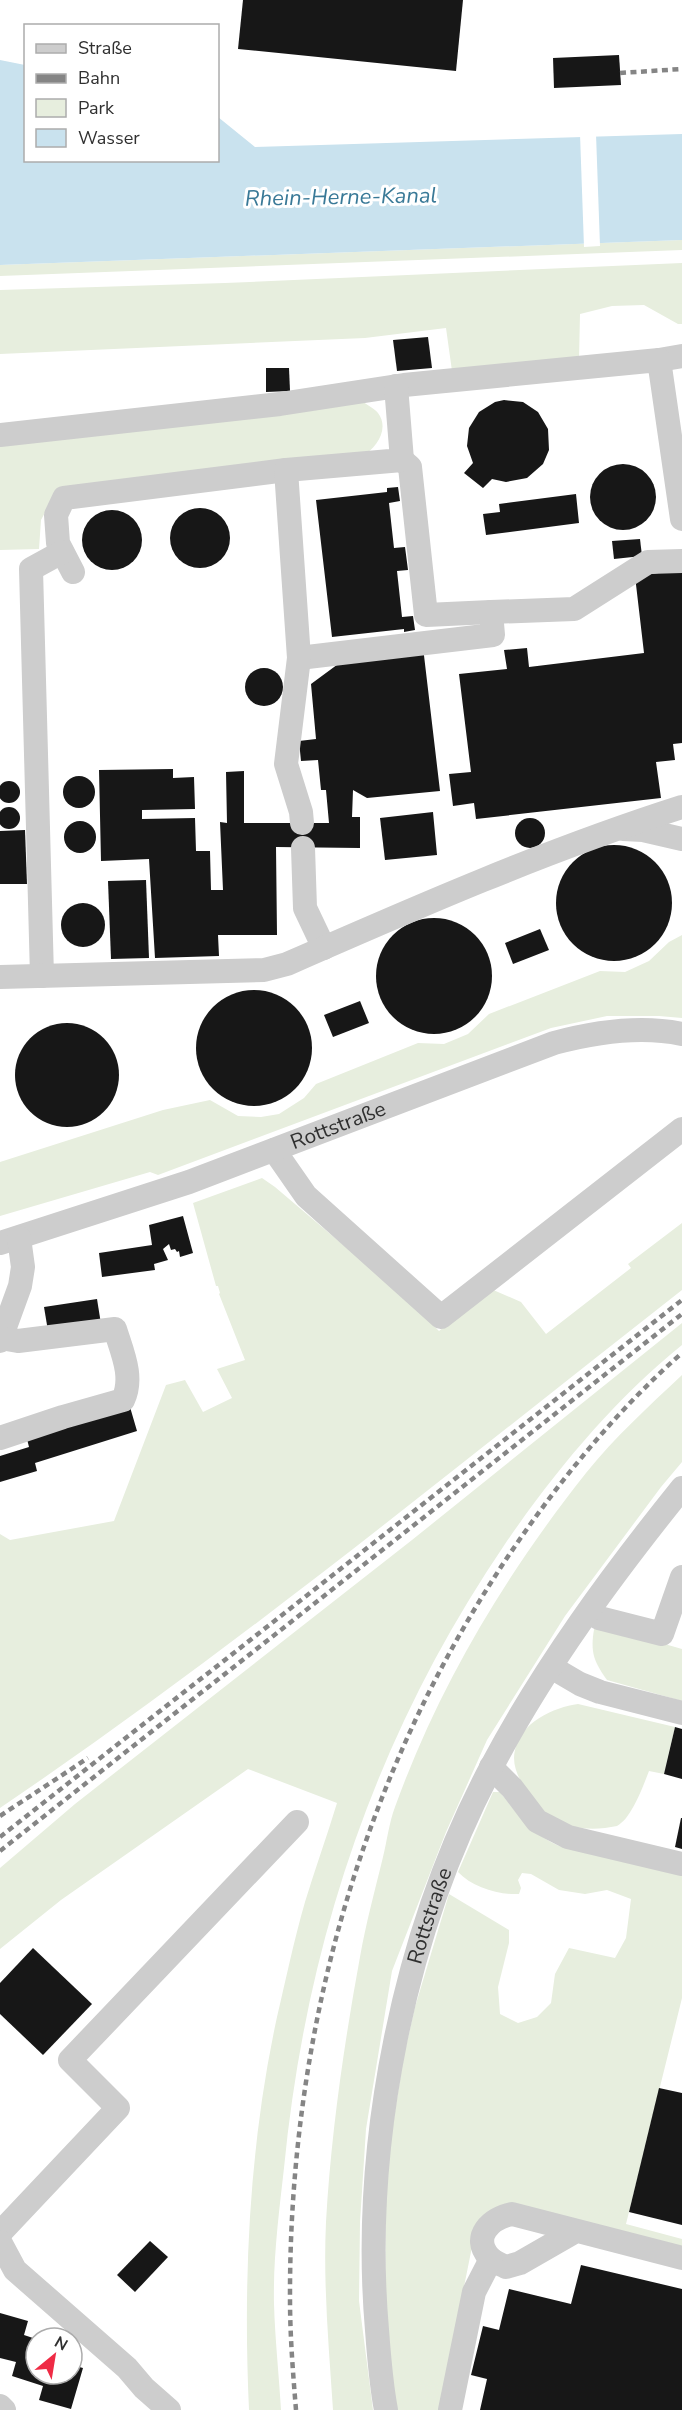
<svg xmlns="http://www.w3.org/2000/svg" width="682" height="2410" font-family="'Nunito Sans',sans-serif">
  <rect width="100%" height="100%" fill="#fff"/>
  <g fill="#e7eede">
    <polygon points="682,240 682,250 0,276 0,265"/>
    <polygon points="682,263 682,324 678,324 644,305 612,306 580,314 579,360 452,371 446,328 365,338 0,354 0,290 225,283"/>
    <path d="M362,401C367,405 375,409 378,413C390,429 376,448 363,456L57,490L41,520L39,549L0,550V443Z"/>
    <polygon points="682,935 682,1018 659,1016 607,1016 551,1028 158,1175 150,1172 0,1216 0,1162 163,1110 210,1100 238,1116 261,1117 279,1114 304,1098 316,1084 418,1043 444,1044 468,1034 489,1014 600,971 625,972 649,961 669,942"/>
    <path d="M262,1178L275,1187L409,1301L439,1331L491,1289L521,1302L546,1334L631,1268L628,1264L682,1223V1290C457,1466 236,1648 0,1808V1534L10,1540L114,1521L166,1385L185,1380L203,1412L232,1398L217,1369L245,1360L219,1294L220,1293L218,1286H216L193,1203Z"/>
    <path d="M682,1323V1345C613,1401 555,1471 505,1544C377,1732 306,1941 284,2168C279,2212 273,2259 274,2304C275,2339 279,2375 281,2410H249C243,2279 249,2146 277,2017C286,1979 294,1940 305,1902C315,1869 327,1836 337,1803L248,1769L61,1900L0,1949V1868L75,1804L412,1540Z"/>
    <path d="M682,1375V1462L661,1487L565,1616L487,1740L446,1832L392,1971L366,2129L360,2222L359,2301L373,2410H333C329,2348 323,2285 326,2222C331,2134 344,2044 360,1957C366,1923 375,1890 383,1857C387,1841 389,1823 395,1807C439,1685 506,1574 586,1473C615,1437 649,1406 682,1375Z"/>
    <path d="M595,1624L682,1649V1701L607,1680C592,1659 590,1650 595,1624Z"/>
    <path d="M578,1704L675,1727L664,1774L649,1771C643,1786 632,1818 617,1826C594,1831 565,1830 546,1814C540,1808 535,1799 529,1793C520,1782 511,1766 515,1750C520,1723 554,1707 578,1704Z"/>
    <path d="M493,1792H500C518,1815 532,1834 559,1846L682,1875V1998L626,2224L682,2239V2247L515,2207L475,2232L444,2386L441,2410H396L385,2321L386,2170L403,2060L415,2007L449,1894L509,1930V1943L498,1987L500,2014L518,2023L537,2017L551,2003L555,1974L569,1948L615,1958L626,1938L631,1899L607,1890L585,1894L559,1890L531,1874L522,1873L518,1880L521,1888L519,1894C498,1895 472,1887 458,1872Z"/>
  </g>
  <polygon fill="#c9e2ee" points="0,60 25,65 26,160 218,160 218,117 255,147 682,134 682,240 0,265"/>
  <polygon fill="#fff" points="580,134 596,134 600,246 584,247"/>
  <g fill="#171717">
    <polygon points="243,0 463,0 456,71 238,49"/>
    <polygon points="619,55 621,85 554,88 553,58"/>
    <polygon points="428,337 432,368 397,371 393,340"/>
    <polygon points="266,368 289,368 290,391 266,392"/>
    <polygon points="504,400 523,402 538,412 548,429 549,450 543,464 527,478 506,482 492,479 483,488 464,473 473,463 467,446 469,428 479,412 495,402"/>
    <circle cx="623" cy="497" r="33"/>
    <polygon points="398,487 400,501 389,503 394,548 405,547 408,570 397,571 402,617 413,616 415,630 404,632 404,629 332,637 316,500 387,492 387,488"/>
    <polygon points="576,494 579,523 486,535 483,514 500,512 499,504"/>
    <circle cx="200" cy="538" r="30"/>
    <circle cx="112" cy="540" r="30"/>
    <polygon points="640,539 642,556 614,559 612,541"/>
    <polygon points="682,570 682,743 673,744 675,760 656,762 661,798 476,819 474,803 453,806 449,774 471,772 459,674 507,669 504,650 527,648 529,667 644,653 635,576"/>
    <polygon points="423,647 440,791 367,798 353,790 352,817 360,817 360,848 276,847 277,935 218,935 219,956 155,958 149,859 101,861 99,770 173,769 173,778 194,777 195,809 142,810 142,819 195,818 196,851 210,851 211,890 223,890 220,822 227,823 226,772 244,771 244,823 329,823 326,790 321,790 318,760 301,761 299,741 316,739 311,684 349,656"/>
    <circle cx="264" cy="687" r="19"/>
    <circle cx="79" cy="792" r="16"/>
    <circle cx="9" cy="792" r="11"/>
    <circle cx="9" cy="818" r="11"/>
    <polygon points="433,812 437,855 385,860 380,818"/>
    <circle cx="530" cy="833" r="15"/>
    <circle cx="80" cy="837" r="16"/>
    <polygon points="25,830 27,884 0,884 0,831"/>
    <circle cx="614" cy="903" r="58"/>
    <polygon points="146,880 149,958 111,959 108,881"/>
    <circle cx="83" cy="925" r="22"/>
    <circle cx="434" cy="976" r="58"/>
    <polygon points="540,929 549,950 513,964 505,943"/>
    <circle cx="254" cy="1048" r="58"/>
    <polygon points="360,1001 369,1023 333,1037 324,1015"/>
    <circle cx="67" cy="1075" r="52"/>
    <polygon points="183,1216 193,1253 180,1257 179,1251 177,1252 175,1249 171,1250 169,1244 163,1249 168,1260 154,1264 155,1270 102,1277 99,1253 152,1245 149,1225"/>
    <polygon points="97,1299 101,1324 48,1331 44,1307"/>
    <polygon points="130,1407 137,1431 35,1463 37,1471 0,1482 0,1456 29,1447 27,1439"/>
    <polygon points="675,1727 682,1729 682,1779 664,1774"/>
    <polygon points="681,1818 682,1818 682,1849 675,1847"/>
    <polygon points="33,1948 92,2004 43,2055 0,2014 0,1983"/>
    <polygon points="659,2088 682,2093 682,2225 629,2212"/>
    <polygon points="150,2241 168,2257 135,2292 117,2275"/>
    <polygon points="581,2265 682,2289 682,2410 480,2410 487,2379 471,2375 483,2326 499,2330 509,2289 571,2304"/>
    <polygon points="0,2313 28,2321 24,2335 36,2339 36,2374 72,2374 72,2365 83,2368 71,2409 39,2400 43,2386 12,2376 16,2362 0,2358"/>
  </g>
  <g fill="none" stroke-linecap="round" stroke-linejoin="round">
    <g stroke="#cdcdcd" stroke-width="24">
      <polyline points="659,360 682,356"/>
      <polyline points="0,435 280,404 404,385 659,360 682,519"/>
      <polyline points="402,460 410,467 426,615 491,612"/>
      <polyline points="73,572 58,543 56,515 64,498 286,470"/>
      <polyline points="299,658 493,635 491,612 574,609 648,562 682,561"/>
      <polyline points="302,823 301,812 286,764 299,658 286,470 402,460 396,386"/>
      <polyline points="623,829 643,830 682,839"/>
      <polyline points="303,848 305,908 324,948"/>
      <polyline points="42,976 31,569 62,552"/>
      <path d="M0,977L264,970L287,964C417,907 547,850 682,807"/>
      <polyline points="274,1150 306,1196 441,1317 682,1129"/>
      <path id="s1" d="M0,1243L189,1182L554,1043C595,1032 640,1025 682,1034"/>
      <polyline points="0,1341 20,1286 23,1267 19,1238"/>
      <path d="M0,1438L63,1417L123,1400C134,1377 122,1352 115,1329L18,1341L1,1338"/>
      <polyline points="589,1612 599,1618 662,1634 682,1577"/>
      <polyline points="551,1667 580,1684 600,1692 682,1713"/>
      <polyline points="491,1767 512,1788 537,1821 568,1837 682,1864"/>
      <path d="M574,2232L520,2263L506,2267C500,2264 493,2262 489,2257C471,2237 491,2218 512,2214L682,2258"/>
      <polyline points="0,2233 118,2108 70,2060 297,1822"/>
      <polyline points="0,2242 15,2270 127,2368 144,2388 169,2410"/>
      <polyline points="0,2406 4,2410"/>
      <path id="s2" d="M386,2410C381,2384 379,2357 377,2330C361,2144 404,1931 492,1766C544,1667 612,1575 682,1488"/>
      <polyline points="450,2410 474,2292 491,2259"/>
    </g>
    <g stroke="#858585" stroke-width="4.5" stroke-dasharray="6 4.5" stroke-linecap="butt">
      <polyline points="620,73 682,69"/>
      <polyline points="0,1816 88,1758"/>
      <polyline points="0,1837 682,1300"/>
      <polyline points="0,1851 682,1314"/>
      <path d="M296,2410C293,2373 290,2336 290,2299C289,2034 362,1772 511,1552C560,1480 616,1411 682,1353"/>
    </g>
  </g>
  <g text-anchor="middle" dominant-baseline="central" stroke-width="6" stroke-linejoin="round" paint-order="stroke">
    <g font-size="21" fill="#303030" stroke="#fff">
      <text stroke="none"><textPath href="#s1" startOffset="358">Rottstraße</textPath></text>
      <text stroke="none"><textPath href="#s2" startOffset="501">Rottstraße</textPath></text>
    </g>
    <g font-size="22" font-style="italic" fill="#397997" stroke="#fff">
      <text transform="translate(341 197) rotate(-1)">Rhein-Herne-Kanal</text>
    </g>
  </g>
  <rect x="24" y="24" width="195" height="138" fill="#ffffff" stroke="#acacac" stroke-width="1.5"/>
  <rect x="36" y="44" width="30" height="9" fill="#cdcdcd" stroke="#acacac" stroke-width="1.5"/>
  <text x="78" y="54" font-size="18" fill="#303030">Straße</text>
  <rect x="36" y="74" width="30" height="9" fill="#858585" stroke="#acacac" stroke-width="1.5"/>
  <text x="78" y="84" font-size="18" fill="#303030">Bahn</text>
  <rect x="36" y="99" width="30" height="18" fill="#e7eede" stroke="#acacac" stroke-width="1.5"/>
  <text x="78" y="114" font-size="18" fill="#303030">Park</text>
  <rect x="36" y="129" width="30" height="18" fill="#c9e2ee" stroke="#acacac" stroke-width="1.5"/>
  <text x="78" y="144" font-size="18" fill="#303030">Wasser</text>
  <g transform="translate(54 2356) rotate(30)"><circle r="28" fill="#ffffff" stroke="#acacac" stroke-width="1.5"/>
  <path d="M0-4.5L10 22L0 15L-10 22Z" fill="#ef2b45"/>
  <text y="-9" font-size="16" font-weight="bold" text-anchor="middle" fill="#303030">N</text>
  </g>
</svg>
